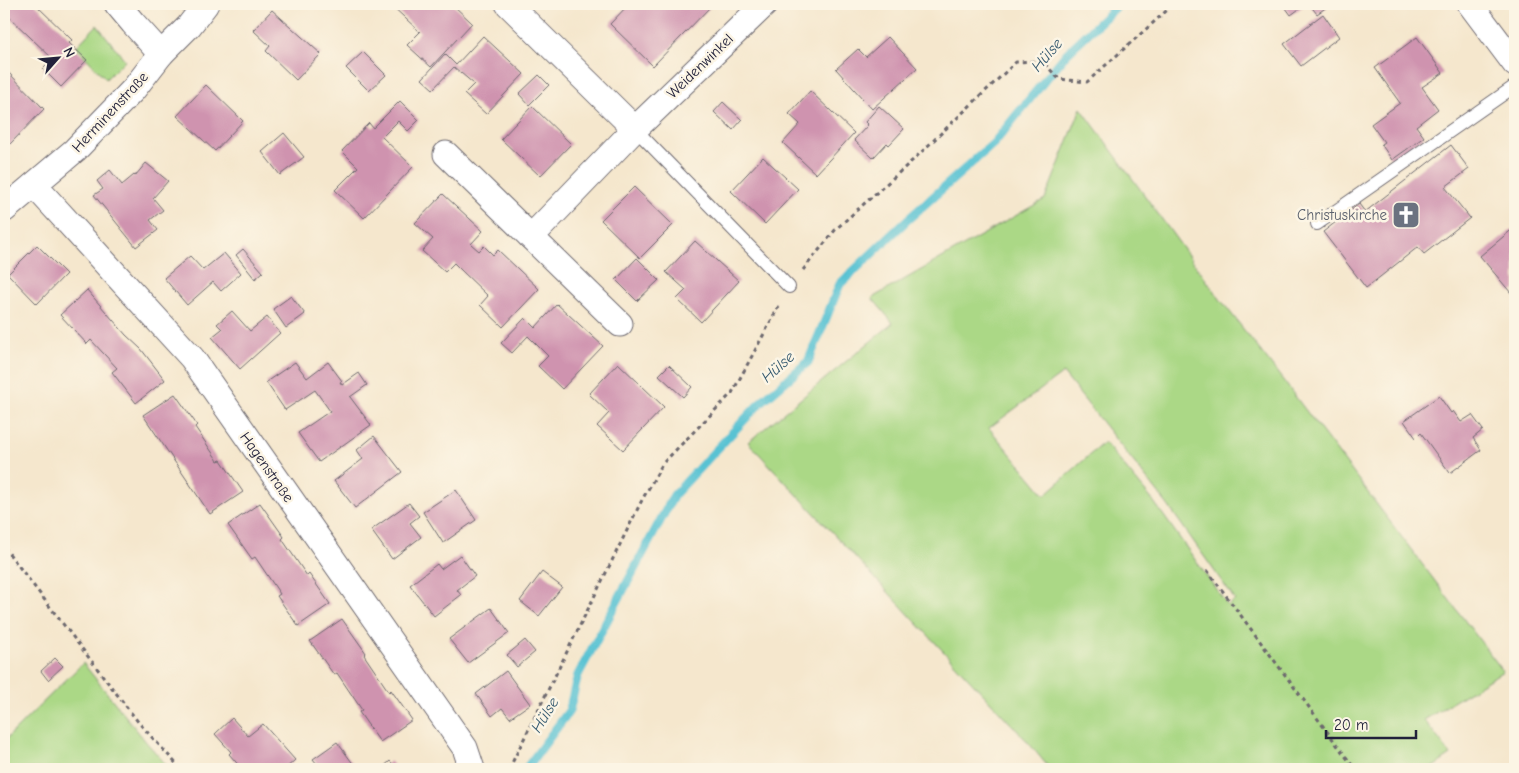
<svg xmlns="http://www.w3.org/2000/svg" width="1519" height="773" font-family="'Comic Neue',sans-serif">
  <rect width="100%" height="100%" fill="#fcf5e5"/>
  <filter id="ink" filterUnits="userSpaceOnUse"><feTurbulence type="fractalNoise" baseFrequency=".02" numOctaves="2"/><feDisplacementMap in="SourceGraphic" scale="10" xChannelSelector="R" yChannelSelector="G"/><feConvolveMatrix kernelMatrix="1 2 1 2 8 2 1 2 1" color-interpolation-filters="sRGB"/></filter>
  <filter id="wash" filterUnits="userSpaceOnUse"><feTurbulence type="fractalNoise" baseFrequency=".0096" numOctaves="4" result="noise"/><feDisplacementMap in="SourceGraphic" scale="20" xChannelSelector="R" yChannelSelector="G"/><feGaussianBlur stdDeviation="1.12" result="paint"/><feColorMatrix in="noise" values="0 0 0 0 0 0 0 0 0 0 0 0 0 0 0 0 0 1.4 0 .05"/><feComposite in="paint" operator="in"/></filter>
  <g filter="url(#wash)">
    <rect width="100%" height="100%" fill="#f5e7cd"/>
    <g fill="#abd886" stroke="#667d60" fill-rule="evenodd">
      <polygon points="97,25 125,60 106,79 76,47"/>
      <path d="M1081,108L1220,299L1279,375L1503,671L1424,720L1451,755L1430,769H1050L1027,741L748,442L893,323L872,298L1045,199ZM1063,373L1167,504L1235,600L1228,606L1154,502L1104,442L1045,495L989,428Z"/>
      <polygon points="83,663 147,743 170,769 4,769 4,741"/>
    </g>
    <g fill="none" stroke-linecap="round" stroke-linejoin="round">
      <polyline stroke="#58c2d3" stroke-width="9" points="526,769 569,711 578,675 674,495 761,402 808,362 840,284 906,221 994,143 1067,53 1119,4"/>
    </g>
    <g id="blocks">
      <g fill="#cf93af">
        <polygon points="4,4 35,4 72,40 69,43 87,60 61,87 43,69 53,59 8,16 4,21"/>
        <polygon points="390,4 452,4 472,23 431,67 407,45 420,32"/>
        <polygon points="629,4 713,4 653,66 610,24"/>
        <polygon points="1283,4 1306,4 1291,15"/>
        <polygon points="1309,4 1331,4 1317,14"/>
        <polygon points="272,10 321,54 296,80 266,51 270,46 253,30"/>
        <polygon points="1323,14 1339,37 1301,66 1284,44"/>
        <polygon points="483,36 524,74 486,114 464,94 474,84 454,67 433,89 422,79 445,54 456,65"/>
        <polygon points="888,37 917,68 872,109 836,69 858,49 866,57"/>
        <polygon points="1417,37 1443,73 1422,87 1438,109 1416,126 1424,137 1392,160 1381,144 1384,142 1371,124 1400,103 1375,68"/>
        <polygon points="363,52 386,75 369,91 346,68"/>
        <polygon points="4,68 44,109 9,145 4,140"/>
        <polygon points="539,75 549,85 529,105 519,94"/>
        <polygon points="206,85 243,121 215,151 177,116"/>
        <polygon points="810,91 854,133 816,174 783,143 800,124 789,114"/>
        <polygon points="400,101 419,120 408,131 398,121 382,137 413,167 364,218 335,190 358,167 342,151 369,123 373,128"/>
        <polygon points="723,102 742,120 733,130 714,112"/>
        <polygon points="532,106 571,144 540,176 501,139"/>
        <polygon points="879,106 904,129 889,145 887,143 873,158 854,140 868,125 865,122"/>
        <polygon points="284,133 304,157 280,175 262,152"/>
        <polygon points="1451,145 1469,169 1445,187 1470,218 1424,254 1418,247 1366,288 1323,232 1359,204 1365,212"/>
        <polygon points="763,157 798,189 765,224 731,191"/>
        <polygon points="146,163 168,181 153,198 163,210 150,220 158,230 136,247 94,195 103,189 97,181 110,170 122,185 134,175 135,176"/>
        <polygon points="634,187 673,225 640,258 601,220"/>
        <polygon points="443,194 483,231 471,244 479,251 484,246 493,255 498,250 539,289 503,327 480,305 488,296 461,270 454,263 445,272 422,251 433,239 415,223"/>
        <polygon points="1515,227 1515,290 1511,293 1480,256"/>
        <polygon points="695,241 739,281 701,322 677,299 686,290 666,272"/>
        <polygon points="37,245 66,274 37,304 8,274"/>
        <polygon points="243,249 263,272 255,279 236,255"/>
        <polygon points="224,253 241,273 221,291 213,282 187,305 164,278 190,256 203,270"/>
        <polygon points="637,258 659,280 637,301 616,280"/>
        <polygon points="87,290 126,335 141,349 165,380 136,403 112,372 117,368 91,340 87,344 60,315"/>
        <polygon points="291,296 305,314 286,328 273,309"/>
        <polygon points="557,304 603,346 562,389 538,366 548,356 528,336 512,353 501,343 525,318 535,328"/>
        <polygon points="232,311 250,331 267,317 280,333 240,369 212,337 222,329 217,324"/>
        <polygon points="295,362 307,378 328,362 342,381 340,382 342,385 359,373 367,385 350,397 371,425 319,462 298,433 330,411 315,390 285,410 266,382"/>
        <polygon points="618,363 664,407 623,450 597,426 609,413 589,394"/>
        <polygon points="669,365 692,387 683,397 659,375"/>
        <polygon points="175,394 197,425 195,427 218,461 221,460 243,492 210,514 143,415"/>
        <polygon points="1439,396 1451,413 1453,411 1461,422 1472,415 1483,430 1473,438 1481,450 1450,473 1421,433 1416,438 1404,421"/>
        <polygon points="374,436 402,472 355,508 334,481 363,459 357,450"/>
        <polygon points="456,490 476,520 443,543 423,512"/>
        <polygon points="260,503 284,537 282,539 295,558 307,576 309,574 330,604 298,626 277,596 280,594 255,557 252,559 228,525"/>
        <polygon points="409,503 419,516 410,523 421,537 392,559 371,530"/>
        <polygon points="460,555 475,576 457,590 461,595 434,616 410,585 437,564 441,569"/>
        <polygon points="542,572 562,587 539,616 520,601"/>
        <polygon points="491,608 509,633 468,663 449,639"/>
        <polygon points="342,619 366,653 364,655 389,692 391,690 412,720 380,742 359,712 362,710 337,673 334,675 310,641"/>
        <polygon points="525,640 535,652 517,667 507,655"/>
        <polygon points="55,658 63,666 48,680 41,671"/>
        <polygon points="506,671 530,704 510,718 502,708 492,716 476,694"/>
        <polygon points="232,718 248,736 263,724 295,760 285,769 242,769 229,754 231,752 215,734"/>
        <polygon points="337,742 357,769 321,769 313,759"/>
        <polygon points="390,761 397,769 381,769"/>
      </g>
    </g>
  </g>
  <g filter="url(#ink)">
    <use href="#blocks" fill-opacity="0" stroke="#6c676e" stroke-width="1"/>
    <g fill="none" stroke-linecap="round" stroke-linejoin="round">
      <defs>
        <g id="lane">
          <polyline points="635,129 789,287"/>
          <polyline points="1317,224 1515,86"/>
        </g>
        <g id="street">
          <polyline points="117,4 133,23 161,54"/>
          <polyline points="508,4 635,129"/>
          <polyline points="1470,4 1515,64"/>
          <polyline points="446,154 531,237"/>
          <polyline points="34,185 192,358 465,748 472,769"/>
          <polyline points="4,210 75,150 133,90 161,54 189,26 206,4"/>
          <polyline points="620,324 531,237 635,129 765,4"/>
        </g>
      </defs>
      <use href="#lane" stroke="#6c676e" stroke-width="14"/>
      <use href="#street" stroke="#6c676e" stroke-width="27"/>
      <g stroke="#6c676e" stroke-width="3" stroke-dasharray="4 4" stroke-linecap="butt">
        <polyline points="803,270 836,229 913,160 1016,62 1042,61 1059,79 1087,82 1174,4"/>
        <polyline points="4,547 139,723 181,769"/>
        <polyline points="1207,570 1355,769"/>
        <polyline points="509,769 642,500 663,463 732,393 779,306"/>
      </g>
      <use href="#lane" stroke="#fff" stroke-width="12"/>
      <use href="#street" stroke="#fff" stroke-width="25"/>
    </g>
  </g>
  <defs>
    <symbol id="church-square" viewBox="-11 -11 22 22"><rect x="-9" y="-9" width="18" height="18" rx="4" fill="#6b7280" stroke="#fcf5e5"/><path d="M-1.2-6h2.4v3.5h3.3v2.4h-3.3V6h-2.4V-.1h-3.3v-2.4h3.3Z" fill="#fff"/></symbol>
  </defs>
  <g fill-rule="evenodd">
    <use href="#church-square" x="1390" y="199" width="32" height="32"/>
  </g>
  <g text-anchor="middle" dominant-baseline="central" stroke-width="5" stroke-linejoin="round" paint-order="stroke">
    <g font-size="15" fill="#22223b" stroke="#fcf5e5">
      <text transform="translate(700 66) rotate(-44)">Weidenwinkel</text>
      <text transform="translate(110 112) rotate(-47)">Herminenstraße</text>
      <text transform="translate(267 467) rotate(55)">Hagenstraße</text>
    </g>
    <g font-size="15" fill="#5b616d" stroke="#fcf5e5" text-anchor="end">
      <text x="1387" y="215">Christuskirche</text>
    </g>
    <g font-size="16" font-style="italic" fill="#355a70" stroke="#fcf5e5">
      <text transform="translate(1047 55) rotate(-49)">Hülse</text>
      <text transform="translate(778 367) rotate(-41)">Hülse</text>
      <text transform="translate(545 715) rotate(-58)">Hülse</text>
    </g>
  </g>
  <rect width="1519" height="773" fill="none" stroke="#fcf5e5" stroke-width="20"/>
  <g transform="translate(58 58) rotate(63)" stroke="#fcf5e5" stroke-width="4" paint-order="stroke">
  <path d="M0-4L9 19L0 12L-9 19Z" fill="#22223b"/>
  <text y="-8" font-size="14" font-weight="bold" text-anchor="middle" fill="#22223b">N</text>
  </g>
  <path d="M1326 730v8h90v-8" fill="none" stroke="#22223b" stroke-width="2.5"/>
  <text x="1334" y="730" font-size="15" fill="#22223b" stroke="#fcf5e5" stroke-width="4" paint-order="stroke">20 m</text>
</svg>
